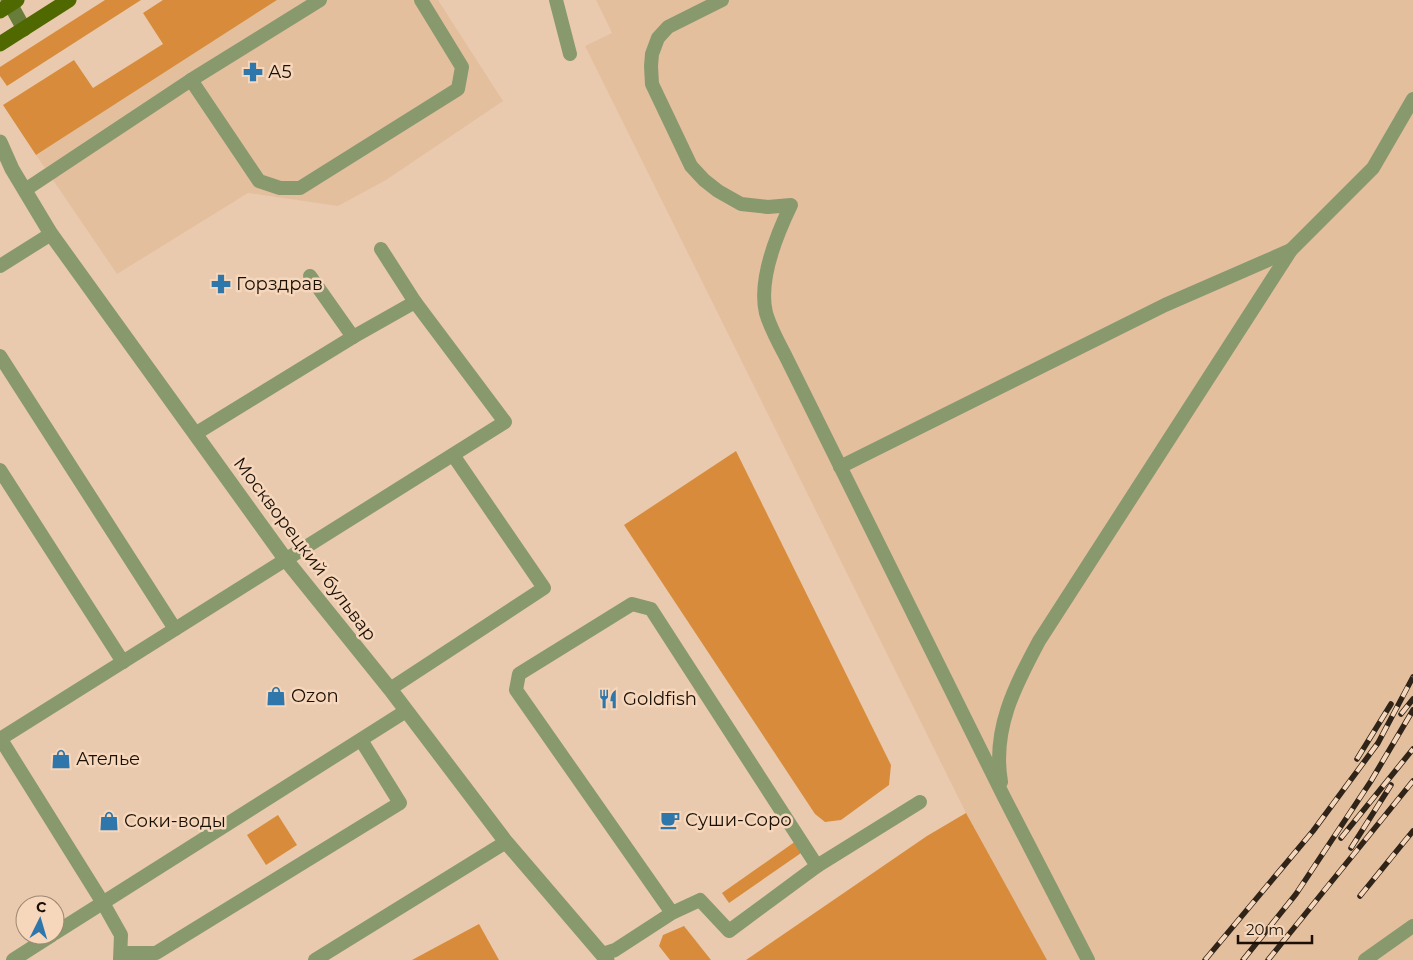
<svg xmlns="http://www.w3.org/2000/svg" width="1413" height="960" font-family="Montserrat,sans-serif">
  <rect width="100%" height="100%" fill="#e9caae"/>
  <g fill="#e4bf9e">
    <polygon points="277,0 438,0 503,101 386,180 338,206 248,193 117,274 36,155"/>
    <polygon points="596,0 1413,0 1413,960 746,960 927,836 966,813 585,46 612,33"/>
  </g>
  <g fill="#d88c3b">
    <polygon points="105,0 141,0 7,86 0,76 0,67"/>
    <polygon points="163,0 277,0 36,155 3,105 74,60 93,88 163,44 143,13"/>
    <polygon points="736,451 891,765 889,785 841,820 825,822 815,814 624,525"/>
    <polygon points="966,813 1047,960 746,960 927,836"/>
    <polygon points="278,815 297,845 266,865 247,835"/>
    <polygon points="796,841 804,851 729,903 722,893"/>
    <polygon points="479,924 499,960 412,960"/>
    <polygon points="684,926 711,960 670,960 659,946 663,935"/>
  </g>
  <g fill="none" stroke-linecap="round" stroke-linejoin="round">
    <g stroke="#89996e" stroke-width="14">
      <polyline points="556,0 570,54"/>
      <path d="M722,0L668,27L658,38L652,54L651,66L652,84L691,166L704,180L718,191L741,204L768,207L791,205C777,234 758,280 766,313C770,327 778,342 785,355L1004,797L1088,960"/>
      <polyline points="191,80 320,0"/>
      <polyline points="25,190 191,80 259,181 280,188 300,188 458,89 462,67 421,0"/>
      <polyline points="381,249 415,302"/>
      <polyline points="0,266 51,234"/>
      <polyline points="310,276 353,337"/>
      <polyline points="0,356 175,629"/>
      <polyline points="840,467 1165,305 1291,250"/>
      <polyline points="0,470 123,662"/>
      <polyline points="390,689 544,588 453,455"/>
      <polyline points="0,738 103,903 121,935 120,960"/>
      <polyline points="0,739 505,422 415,302 353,337 195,434"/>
      <path d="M1001,782C992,729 1015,686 1039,641L1291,250L1373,168L1413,99"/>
      <polyline points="817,866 920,802"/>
      <polyline points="55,933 406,711"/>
      <polyline points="121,953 156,953 400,803 361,740"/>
      <polyline points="603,954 615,950 672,913 700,900 729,931 817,866 651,609 632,604 519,674 516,690 672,913"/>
      <polyline points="13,960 52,935"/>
      <polyline points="315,960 506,842"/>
      <polyline points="1365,960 1413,926"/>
    </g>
    <polyline stroke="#89996e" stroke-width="15" points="0,142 12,169 51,234 286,560 390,689 506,842 607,960"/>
    <polyline stroke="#687d3a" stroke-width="15" points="8,0 24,29"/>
    <g stroke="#506800" stroke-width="15">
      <polyline points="0,11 17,0"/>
      <polyline points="0,44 69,0"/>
    </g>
    <defs>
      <g id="rail">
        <polyline points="1401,714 1413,699"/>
        <polyline points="1357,759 1391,704"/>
        <polyline points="1341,838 1413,749"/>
        <polyline points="1351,848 1391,785"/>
        <polyline points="1360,896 1413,831"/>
        <polyline points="1205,960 1313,831 1378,743 1413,677"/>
        <polyline points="1243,960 1296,894 1371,781 1413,710"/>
        <polyline points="1268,960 1413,781"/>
      </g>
    </defs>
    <use href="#rail" stroke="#302418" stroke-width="5.5"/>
    <use href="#rail" stroke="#f6d7bb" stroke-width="4" stroke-dasharray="11" stroke-linecap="butt"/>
  </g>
  <defs>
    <symbol id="pharmacy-bare" viewBox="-9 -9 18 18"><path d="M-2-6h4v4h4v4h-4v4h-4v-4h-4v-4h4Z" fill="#2f76ab" stroke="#f6d7bb" stroke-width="2.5" paint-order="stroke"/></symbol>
    <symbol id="shop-bare" viewBox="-9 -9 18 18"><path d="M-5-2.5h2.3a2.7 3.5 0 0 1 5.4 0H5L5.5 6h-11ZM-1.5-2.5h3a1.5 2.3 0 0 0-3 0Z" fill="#2f76ab" stroke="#f6d7bb" stroke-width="2.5" paint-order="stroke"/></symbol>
    <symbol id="restaurant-bare" viewBox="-9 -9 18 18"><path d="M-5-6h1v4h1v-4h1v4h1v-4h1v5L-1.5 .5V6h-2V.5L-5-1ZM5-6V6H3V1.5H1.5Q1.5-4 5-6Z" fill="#2f76ab" stroke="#f6d7bb" stroke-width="2.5" paint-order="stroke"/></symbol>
    <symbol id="cafe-bare" viewBox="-9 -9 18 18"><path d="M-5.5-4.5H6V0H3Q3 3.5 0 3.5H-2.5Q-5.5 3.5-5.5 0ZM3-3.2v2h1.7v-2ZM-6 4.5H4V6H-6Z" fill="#2f76ab" stroke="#f6d7bb" stroke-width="2.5" paint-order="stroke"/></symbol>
  </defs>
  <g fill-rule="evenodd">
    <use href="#pharmacy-bare" x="239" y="58" width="28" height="28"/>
    <use href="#pharmacy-bare" x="207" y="270" width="28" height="28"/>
    <use href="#shop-bare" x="262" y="682" width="28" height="28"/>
    <use href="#restaurant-bare" x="594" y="685" width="28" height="28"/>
    <use href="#shop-bare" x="47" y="745" width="28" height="28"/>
    <use href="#cafe-bare" x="656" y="806" width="28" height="28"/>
    <use href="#shop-bare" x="95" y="807" width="28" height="28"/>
  </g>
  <g text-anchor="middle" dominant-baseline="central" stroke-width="5" stroke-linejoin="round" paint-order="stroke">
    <g font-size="18" fill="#190f05" stroke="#f6d7bb" text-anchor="start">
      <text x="268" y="72">А5</text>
      <text x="236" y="284">Горздрав</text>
      <text x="291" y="696">Ozon</text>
      <text x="623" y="699">Goldfish</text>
      <text x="76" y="759">Ателье</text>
      <text x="685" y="820">Суши-Соро</text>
      <text x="124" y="821">Соки-воды</text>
    </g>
    <g font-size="18" fill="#190f05" stroke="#f6d7bb">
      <text transform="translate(305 549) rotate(53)">Москворецкий бульвар</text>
    </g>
  </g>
  <g transform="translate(40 920) rotate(5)"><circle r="24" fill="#f6d7bb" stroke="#9e8772"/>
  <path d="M0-4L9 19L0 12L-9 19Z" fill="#2f76ab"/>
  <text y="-8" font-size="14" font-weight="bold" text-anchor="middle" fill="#190f05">С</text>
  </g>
  <path d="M1238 935v8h74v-8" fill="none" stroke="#190f05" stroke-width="2.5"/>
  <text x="1246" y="935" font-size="15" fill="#190f05" stroke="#f6d7bb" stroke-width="4" paint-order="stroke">20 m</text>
</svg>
